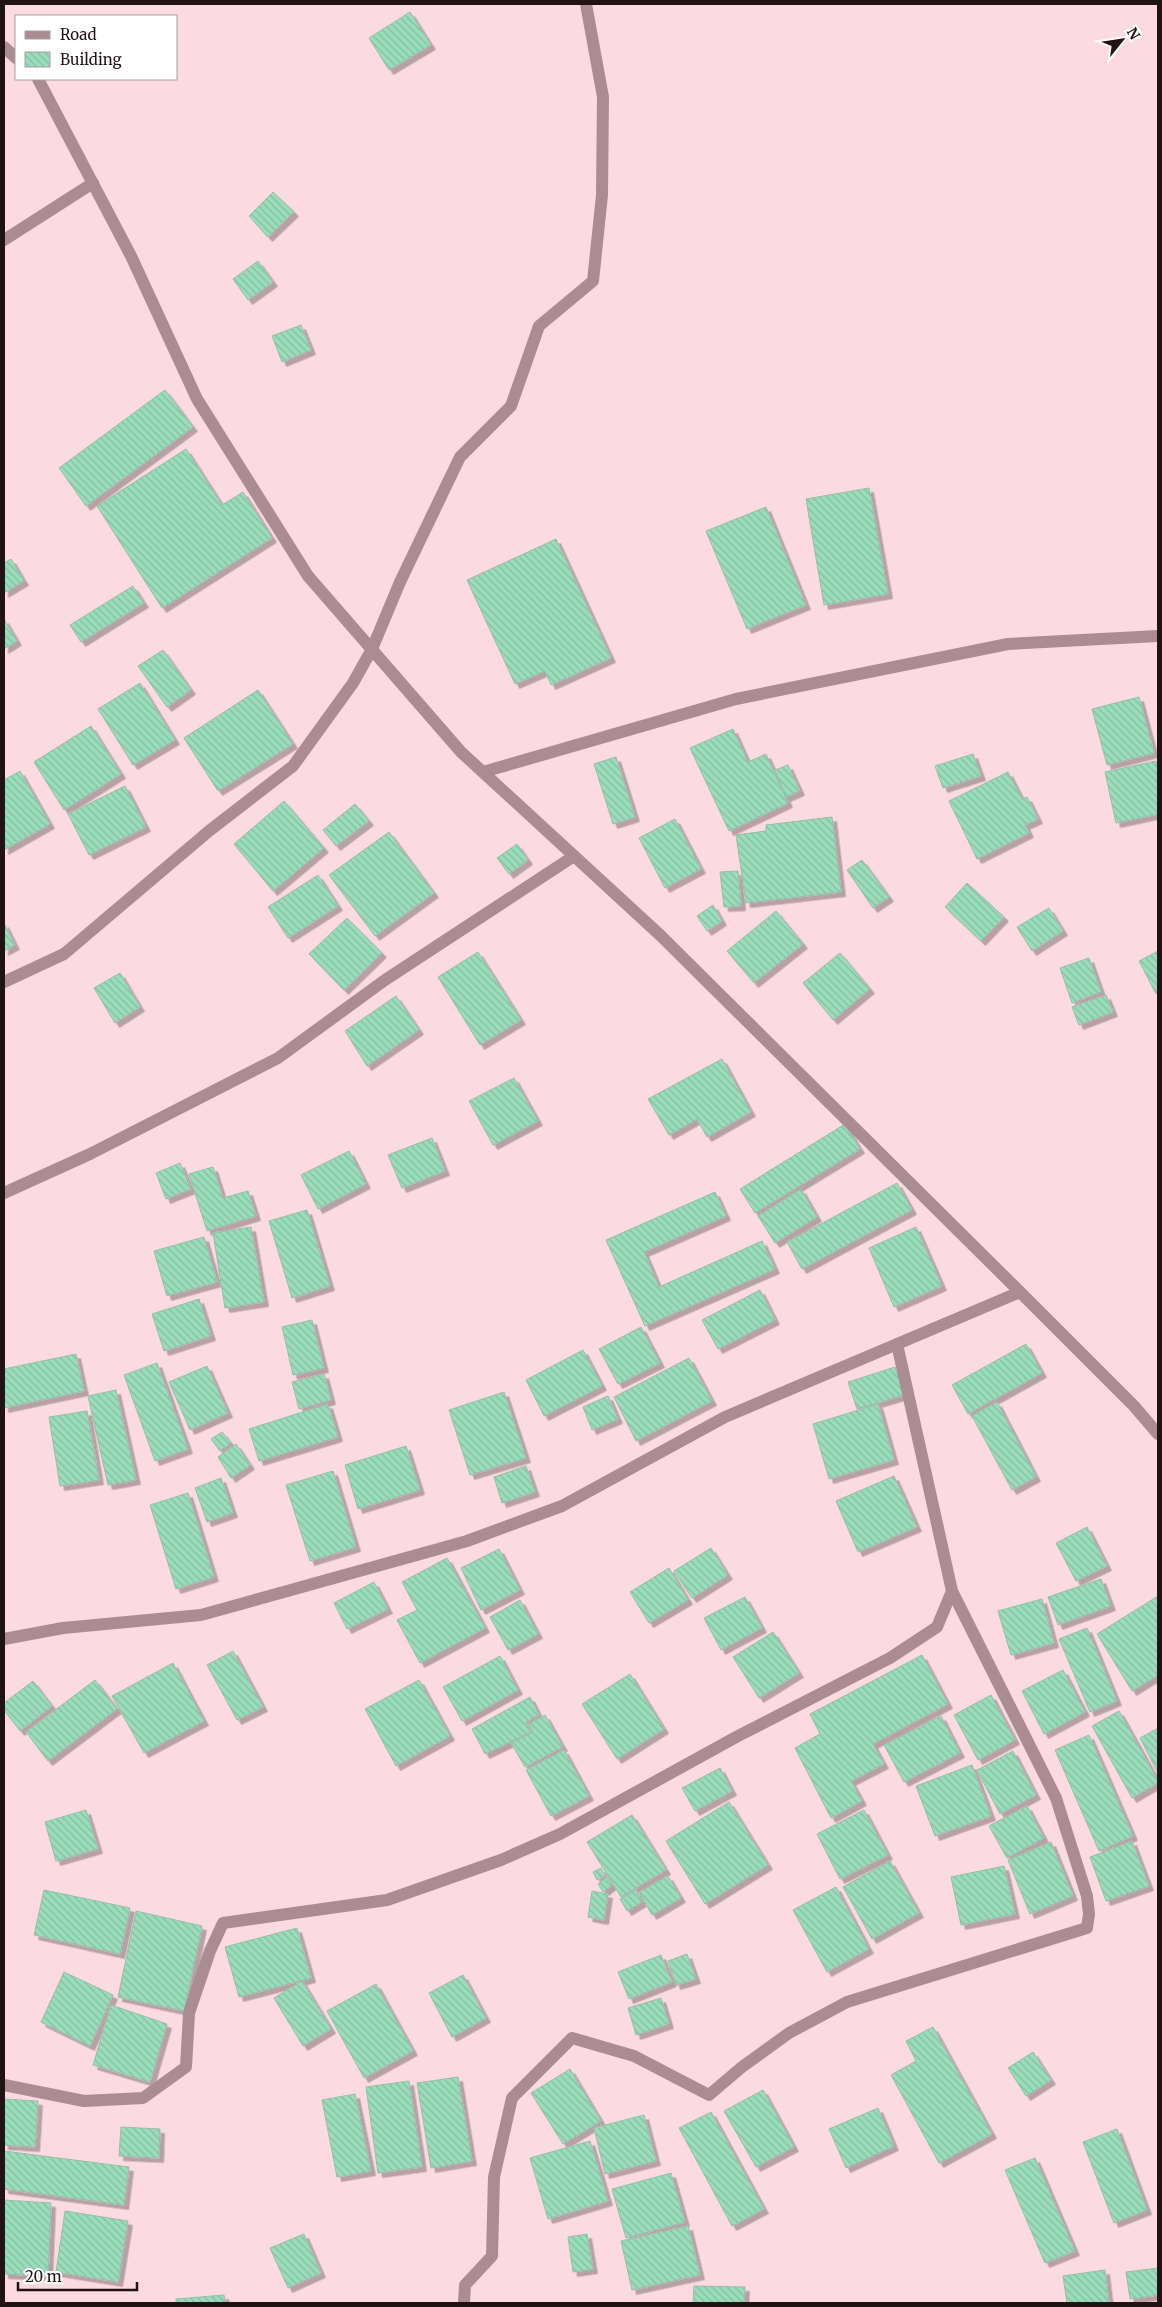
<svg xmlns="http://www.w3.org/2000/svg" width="1162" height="2307" font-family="Merriweather,serif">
  <defs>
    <pattern id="building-back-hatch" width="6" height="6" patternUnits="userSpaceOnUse" patternTransform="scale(1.25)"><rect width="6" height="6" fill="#9db"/><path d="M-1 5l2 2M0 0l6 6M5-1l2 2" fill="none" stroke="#84bda0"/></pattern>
    <filter id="shadow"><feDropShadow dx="4.5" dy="4.5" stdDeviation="0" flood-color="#0004"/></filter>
  </defs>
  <rect width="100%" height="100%" fill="#fbdbe1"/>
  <g fill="url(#building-back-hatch)" stroke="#9abcaa" filter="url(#shadow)">
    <polygon points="410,12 431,45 389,70 369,38"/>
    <polygon points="273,192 294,212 268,237 249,216"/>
    <polygon points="258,261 273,282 248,300 233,279"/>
    <polygon points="301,325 311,350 282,362 272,336"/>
    <polygon points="165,390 193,427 86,506 59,468"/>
    <polygon points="186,449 222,505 243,492 272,538 162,608 97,506"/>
    <polygon points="869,488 888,594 824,605 806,499"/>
    <polygon points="766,507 806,605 747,629 706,531"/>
    <polygon points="556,539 611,658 551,685 545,671 515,684 467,580"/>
    <polygon points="11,559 24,581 4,593 4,563"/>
    <polygon points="133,586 144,603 81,642 70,625"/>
    <polygon points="4,619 17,641 4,649"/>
    <polygon points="163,650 191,690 167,707 138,666"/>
    <polygon points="140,683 175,740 133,765 98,709"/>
    <polygon points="258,690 293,744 218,791 184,738"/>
    <polygon points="1139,697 1154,753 1107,765 1092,709"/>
    <polygon points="91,726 121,774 64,810 34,762"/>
    <polygon points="733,729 748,762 766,754 788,803 729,831 690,748"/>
    <polygon points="973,754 981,776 943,788 935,766"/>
    <polygon points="616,757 635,817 613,824 594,764"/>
    <polygon points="1156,761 1158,772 1158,814 1116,823 1105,772"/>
    <polygon points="788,765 800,791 786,797 775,770"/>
    <polygon points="20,771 50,824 4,850 4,780"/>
    <polygon points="1008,772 1022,799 1027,797 1038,819 1025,825 1029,833 977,859 949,801"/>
    <polygon points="125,786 146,827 89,855 68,814"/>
    <polygon points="284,801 324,848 273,891 234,844"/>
    <polygon points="355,804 369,821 336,846 323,830"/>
    <polygon points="832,817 841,892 746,903 736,835 766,831 766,825"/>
    <polygon points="675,819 701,869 665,888 639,838"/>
    <polygon points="389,832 434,893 375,936 329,875"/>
    <polygon points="517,844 528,860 509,874 497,858"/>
    <polygon points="862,860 889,897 873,908 847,870"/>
    <polygon points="738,871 741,906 724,907 720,872"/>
    <polygon points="318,875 338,906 288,938 268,907"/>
    <polygon points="967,883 1004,917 981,941 945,907"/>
    <polygon points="713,905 722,921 707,931 697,916"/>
    <polygon points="1049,908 1063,931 1032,951 1017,927"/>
    <polygon points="776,911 803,944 754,983 727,951"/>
    <polygon points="347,918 382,953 344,990 309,954"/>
    <polygon points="4,923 15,945 4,951"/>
    <polygon points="1158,951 1158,992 1156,994 1139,961"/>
    <polygon points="478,952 521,1020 480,1045 438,977"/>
    <polygon points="840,953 870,989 833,1020 803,983"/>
    <polygon points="1089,958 1101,992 1072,1003 1060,968"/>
    <polygon points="120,973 140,1007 115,1023 94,988"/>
    <polygon points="1106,995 1113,1012 1079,1025 1072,1007"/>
    <polygon points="396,996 419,1030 367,1066 345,1031"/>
    <polygon points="722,1059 751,1112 707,1137 697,1119 669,1135 648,1099"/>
    <polygon points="514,1078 538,1121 493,1145 469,1101"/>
    <polygon points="845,1124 860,1149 755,1213 740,1189"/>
    <polygon points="432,1138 445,1171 402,1188 388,1155"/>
    <polygon points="349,1151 366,1184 318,1209 301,1175"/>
    <polygon points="180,1163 191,1189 166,1199 156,1173"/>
    <polygon points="213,1167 223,1198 248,1191 256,1216 207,1231 189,1174"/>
    <polygon points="897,1183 912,1210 802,1269 787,1242"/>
    <polygon points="801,1189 817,1217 775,1243 758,1216"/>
    <polygon points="715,1192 726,1216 644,1252 659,1287 762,1241 775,1269 645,1326 606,1240"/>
    <polygon points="307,1210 330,1286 292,1298 269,1221"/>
    <polygon points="251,1227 264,1302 225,1308 213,1233"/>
    <polygon points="916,1227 942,1286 894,1307 869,1248"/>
    <polygon points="204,1237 217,1282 167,1296 154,1251"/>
    <polygon points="760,1290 775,1320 718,1349 702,1320"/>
    <polygon points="199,1299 211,1336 164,1351 152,1314"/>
    <polygon points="312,1320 324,1368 293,1375 282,1327"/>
    <polygon points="641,1327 660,1363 618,1384 599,1349"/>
    <polygon points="1026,1344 1042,1373 968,1414 952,1385"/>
    <polygon points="583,1350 602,1386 544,1416 526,1380"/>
    <polygon points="76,1354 84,1391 4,1408 4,1369"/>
    <polygon points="689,1358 712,1401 636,1441 614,1397"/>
    <polygon points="157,1363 188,1449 155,1461 124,1375"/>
    <polygon points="207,1366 228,1413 190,1430 169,1382"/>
    <polygon points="895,1367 904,1395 857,1409 848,1382"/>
    <polygon points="324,1374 331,1400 299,1409 292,1382"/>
    <polygon points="116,1390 136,1480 108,1485 88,1396"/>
    <polygon points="504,1392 526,1458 470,1475 449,1410"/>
    <polygon points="608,1396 618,1419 592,1430 583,1407"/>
    <polygon points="997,1402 1036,1477 1012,1490 972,1416"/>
    <polygon points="328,1404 338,1437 259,1461 249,1429"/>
    <polygon points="878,1404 894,1460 829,1479 813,1424"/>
    <polygon points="87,1411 99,1480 60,1486 49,1417"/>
    <polygon points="222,1432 231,1443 220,1451 211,1439"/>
    <polygon points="236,1444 250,1465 231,1478 218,1457"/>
    <polygon points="406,1446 420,1490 358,1509 345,1465"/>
    <polygon points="526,1466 535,1492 502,1503 494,1477"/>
    <polygon points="333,1471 356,1547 310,1561 286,1485"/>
    <polygon points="894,1476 917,1527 858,1552 836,1501"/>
    <polygon points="221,1478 233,1513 207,1522 195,1488"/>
    <polygon points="188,1493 214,1577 176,1589 150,1505"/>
    <polygon points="1087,1527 1107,1566 1076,1581 1056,1543"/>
    <polygon points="711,1548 728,1575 692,1598 674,1571"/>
    <polygon points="499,1549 520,1590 481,1610 461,1568"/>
    <polygon points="447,1558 485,1628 420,1663 397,1620 417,1610 402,1582"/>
    <polygon points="669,1568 688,1600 649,1623 630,1592"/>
    <polygon points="1101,1579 1111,1606 1058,1625 1048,1597"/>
    <polygon points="374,1582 388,1609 347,1629 334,1603"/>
    <polygon points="1158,1596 1158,1675 1132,1691 1097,1634"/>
    <polygon points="745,1597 762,1628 721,1650 704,1618"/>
    <polygon points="1042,1599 1054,1643 1011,1655 998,1611"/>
    <polygon points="520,1600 538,1634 508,1650 490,1617"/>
    <polygon points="1087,1628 1117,1701 1090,1712 1059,1639"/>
    <polygon points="773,1632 799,1673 759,1698 733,1657"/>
    <polygon points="233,1651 263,1707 237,1720 207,1665"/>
    <polygon points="922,1655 948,1704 873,1744 884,1764 851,1781 862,1801 831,1818 795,1748 820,1734 810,1714"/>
    <polygon points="500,1656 518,1690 462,1721 443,1687"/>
    <polygon points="173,1663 204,1721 144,1753 112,1696"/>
    <polygon points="1063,1670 1085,1712 1044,1734 1022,1691"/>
    <polygon points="630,1674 664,1729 617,1759 582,1704"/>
    <polygon points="95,1680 117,1709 48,1761 26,1732"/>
    <polygon points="419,1680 450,1736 396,1766 365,1709"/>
    <polygon points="33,1681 52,1706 20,1731 4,1710 4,1703"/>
    <polygon points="991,1695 1015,1740 978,1760 954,1715"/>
    <polygon points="530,1697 539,1715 526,1722 531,1732 485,1754 472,1729"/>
    <polygon points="1119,1711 1158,1781 1158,1783 1132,1798 1092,1726"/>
    <polygon points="545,1715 563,1747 525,1767 511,1743 533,1732 529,1724"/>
    <polygon points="941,1716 960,1753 904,1782 884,1745"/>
    <polygon points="1158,1728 1158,1773 1140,1738"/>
    <polygon points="1089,1735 1133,1836 1099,1851 1055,1750"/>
    <polygon points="564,1750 589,1796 551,1816 526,1770"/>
    <polygon points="1013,1751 1036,1795 1000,1814 977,1770"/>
    <polygon points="972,1765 991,1816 935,1836 916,1786"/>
    <polygon points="720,1768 732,1791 695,1811 682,1788"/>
    <polygon points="729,1802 768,1865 705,1904 666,1841"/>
    <polygon points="1027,1806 1044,1838 1007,1858 989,1826"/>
    <polygon points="86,1810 98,1849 56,1861 45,1822"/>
    <polygon points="864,1810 888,1855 840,1879 817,1834"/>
    <polygon points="632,1815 666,1870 621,1897 587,1842"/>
    <polygon points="1132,1841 1149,1886 1106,1901 1090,1857"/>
    <polygon points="1051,1842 1073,1896 1030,1914 1008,1860"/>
    <polygon points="890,1861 919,1913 872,1939 843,1887"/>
    <polygon points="1004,1866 1015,1914 961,1925 951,1877"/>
    <polygon points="601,1868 605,1876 597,1880 593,1872"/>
    <polygon points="668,1876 681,1898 652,1915 639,1892"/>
    <polygon points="607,1877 612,1885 603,1892 598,1884"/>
    <polygon points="836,1887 869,1949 827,1972 793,1910"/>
    <polygon points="44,1890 130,1908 120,1954 34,1935"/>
    <polygon points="636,1890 642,1902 627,1911 620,1899"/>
    <polygon points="592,1891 608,1894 604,1920 588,1917"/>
    <polygon points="136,1911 202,1926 184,2011 118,1997"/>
    <polygon points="297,1928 311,1978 239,1997 225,1947"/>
    <polygon points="687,1954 696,1979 676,1985 668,1961"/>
    <polygon points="661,1955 672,1982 629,1999 618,1972"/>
    <polygon points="64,1972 113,1995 90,2046 41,2022"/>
    <polygon points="463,1975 486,2018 452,2037 429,1993"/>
    <polygon points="302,1981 331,2029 303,2046 274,1998"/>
    <polygon points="376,1984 413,2051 364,2078 327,2011"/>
    <polygon points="661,1998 669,2024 636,2035 628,2008"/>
    <polygon points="111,2005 167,2024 150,2082 93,2065"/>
    <polygon points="933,2027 992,2134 939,2163 891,2075 916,2061 906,2041"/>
    <polygon points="1033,2052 1051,2080 1026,2096 1008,2068"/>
    <polygon points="570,2069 601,2121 563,2144 531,2093"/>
    <polygon points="458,2077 472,2161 431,2168 417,2083"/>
    <polygon points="409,2081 422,2167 378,2173 366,2087"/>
    <polygon points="763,2090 794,2147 756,2167 724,2111"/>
    <polygon points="355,2094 371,2171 337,2177 322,2100"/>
    <polygon points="4,2099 38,2101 35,2147 4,2145"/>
    <polygon points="878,2108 894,2146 846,2168 829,2129"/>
    <polygon points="711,2112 764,2209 732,2226 679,2128"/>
    <polygon points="644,2115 656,2161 605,2174 594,2128"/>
    <polygon points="121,2127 160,2129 159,2158 119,2156"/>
    <polygon points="1117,2129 1147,2210 1114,2223 1083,2142"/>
    <polygon points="590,2141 608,2201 548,2219 530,2158"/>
    <polygon points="4,2151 129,2167 124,2205 4,2189"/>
    <polygon points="1035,2158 1075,2251 1045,2263 1005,2170"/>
    <polygon points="671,2173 685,2222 626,2238 612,2189"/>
    <polygon points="4,2200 51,2203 48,2276 4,2274"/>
    <polygon points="65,2211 128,2221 118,2282 56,2272"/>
    <polygon points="688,2226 700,2275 632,2290 621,2241"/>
    <polygon points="304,2234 321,2273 288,2288 270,2248"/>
    <polygon points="587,2234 593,2269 573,2272 568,2237"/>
    <polygon points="1158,2268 1158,2295 1130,2299 1126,2272"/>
    <polygon points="1105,2270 1109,2303 1067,2303 1063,2276"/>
    <polygon points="694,2286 745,2287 744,2303 693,2303"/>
    <polygon points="224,2295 225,2303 176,2303 176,2299"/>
  </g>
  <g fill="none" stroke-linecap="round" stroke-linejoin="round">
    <g stroke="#ab8c92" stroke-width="12">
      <polyline points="4,47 16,58"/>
      <polyline points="38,79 131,256 197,399 308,576 461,752 660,935 1020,1292 1134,1406 1158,1434"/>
      <polyline points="4,240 93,183"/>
      <polyline points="483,772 736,699 1008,644 1158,636"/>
      <polyline points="4,982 64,954 209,831 293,766 353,683 372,649 400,582 460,457 511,406 539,326 593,281 602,195 603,97 586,4"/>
      <polyline points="4,1193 90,1154 278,1058 385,980 574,856"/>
      <polyline points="4,1639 63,1628 201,1615 467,1541 562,1506 725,1417 1020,1292"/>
      <polyline points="4,2085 84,2101 143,2098 186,2067 189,2013 210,1951 223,1923 387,1900 501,1860 560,1834 738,1736 890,1658 937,1627 952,1591 897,1344"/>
      <polyline points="464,2303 465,2285 492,2256 494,2177 512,2098 572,2038 634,2056 709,2095 742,2067 789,2033 847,2002 1087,1928 1089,1914 1087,1896 1056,1798 952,1591"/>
    </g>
  </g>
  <rect width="1162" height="2307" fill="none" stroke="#201215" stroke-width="10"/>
  <rect x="15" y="15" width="162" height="65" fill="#ffffff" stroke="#a6a0a1"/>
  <rect x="25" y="31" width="25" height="8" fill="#ab8c92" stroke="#a6a0a1"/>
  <text x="60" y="40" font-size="15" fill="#201215">Road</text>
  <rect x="25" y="52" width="25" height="15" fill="url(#building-back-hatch)" stroke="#a6a0a1"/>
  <text x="60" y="65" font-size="15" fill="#201215">Building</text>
  <g transform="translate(1122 40) rotate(60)" stroke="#ffffff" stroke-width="4" paint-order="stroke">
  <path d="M0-4L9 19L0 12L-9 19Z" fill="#201215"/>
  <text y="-8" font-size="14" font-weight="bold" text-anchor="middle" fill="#201215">N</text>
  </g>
  <path d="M18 2282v8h119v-8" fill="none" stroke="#201215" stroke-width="2.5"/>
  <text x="25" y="2282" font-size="15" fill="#201215" stroke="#ffffff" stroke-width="4" paint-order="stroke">20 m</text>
</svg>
